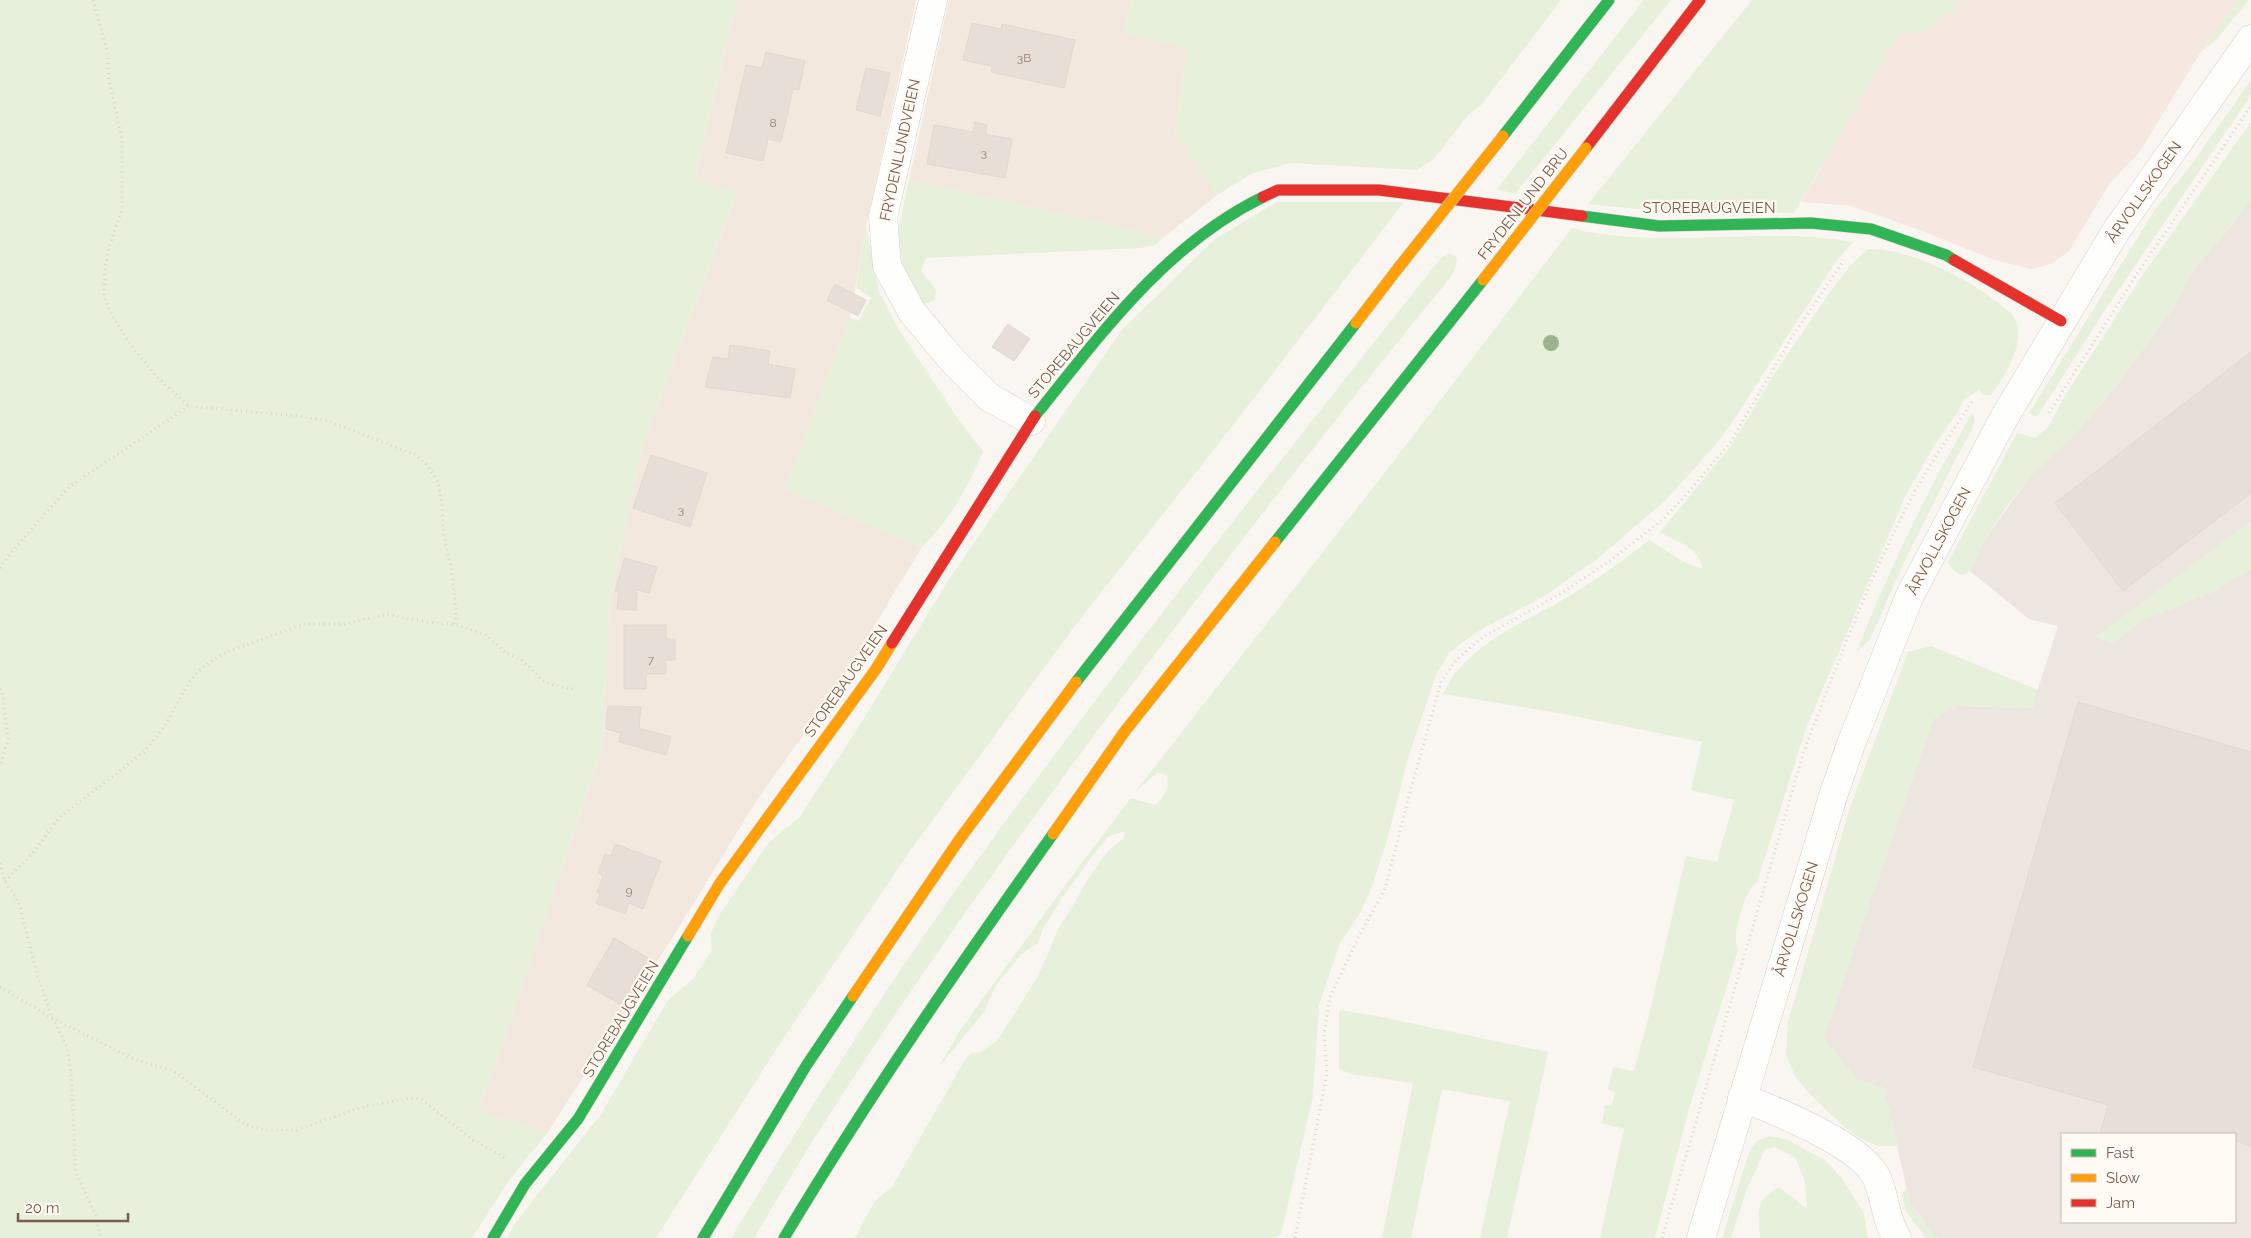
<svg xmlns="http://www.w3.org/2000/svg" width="2251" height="1238" font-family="Raleway,sans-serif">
  <rect width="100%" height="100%" fill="#f9f5f0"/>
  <g fill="#f2e8de">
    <polygon points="737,0 916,0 866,226 850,318 785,489 922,547 835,690 755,803 676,932 548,1132 477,1112 499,1055 603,745 609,607 643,443 737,193 694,181"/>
    <polygon points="949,0 1132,0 1124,33 1187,48 1175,133 1217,195 1164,237 909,180"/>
  </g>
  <polygon fill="#f6e8e1" points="1958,0 2237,0 2203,48 2139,153 2110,183 2069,251 2051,264 2031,269 1994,260 1917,229 1851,206 1801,202 1900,32 1956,7"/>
  <path fill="#ede5e0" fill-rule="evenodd" d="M2251,198V1238H1937L1910,1203L1884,1088L1858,1080L1810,1037L1928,721L1958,706L2032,708L2058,626L2029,619L1970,571L1983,542L2031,475L2075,434L2117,385L2173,308L2192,272L2241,214ZM2062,1134H2235V1222H2062Z"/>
  <g fill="#e7f0db">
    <polygon points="0,0 737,0 694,180 737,192 643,443 609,607 603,745 499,1055 477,1112 548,1132 510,1179 472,1238 0,1238"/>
    <polygon points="1132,0 1561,0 1481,105 1468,115 1434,159 1416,170 1290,163 1251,174 1217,195 1175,133 1187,48 1124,33"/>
    <polygon points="1644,0 1671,0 1515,194 1497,189"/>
    <polygon points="1752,0 1958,0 1956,7 1923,34 1900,33 1794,213 1678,213 1588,204"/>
    <polygon points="2237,0 2249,0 2215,41 2200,52"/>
    <polygon points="2251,80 2251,95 2107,307 2037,417 2029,413 2156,208 2189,168"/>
    <polygon points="2251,122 2251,198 2241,214 2192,272 2173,308 2117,385 2075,434 2031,475 2007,506 1983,542 1970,571 1962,575 1953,570 1948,562 2017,433 2035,438 2048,427 2068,391 2144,273"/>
    <polygon points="909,180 1164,237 1155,245 1140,248 926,258 921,271 936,290 935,300 923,305 903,271 898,231"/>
    <polygon points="1277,202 1404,202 1227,433 1077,623 907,855 777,1048 656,1238 507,1238 516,1222 601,1114 668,1000 693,979 712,950 711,933 718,917 769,842 799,818 863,720 949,579 1121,331 1215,239"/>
    <path d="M866,226L879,292L899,330L960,422L983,451C968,487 950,520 922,547L785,489L850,318L859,321L871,297L856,288Z"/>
    <path d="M1572,228C1591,234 1611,235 1632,237C1706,242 1780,229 1853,242L1834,264L1731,424L1716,444L1666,500L1598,558L1567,580L1548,594L1480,630L1466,640L1449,653L1436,675L1408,758L1387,840L1372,887L1359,915L1340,943L1319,1005L1313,1096L1281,1234L1275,1238H855L875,1201L892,1187L963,1063L971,1053L981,1052L998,1040L1038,976L1058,930L1092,873L1108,851L1123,839L1126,831L1109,836L1093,855L1062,898L1044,927L1037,944L1021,954L995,987L984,1012L939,1067L959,1032L992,986L1078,868L1131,798L1155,805C1165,796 1170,789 1167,775L1157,773L1135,792L1390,466Z"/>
    <path d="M1868,249C1911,249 1968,278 2001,305C2004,308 2010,311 2013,315C2029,339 2005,377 1990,396L1983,394L1979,390L1963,400L1958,412L1935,444L1906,495L1806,728L1757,882C1747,888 1737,921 1736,934C1735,939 1737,945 1738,950L1689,1109L1655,1238H1600L1624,1129L1602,1123L1605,1105L1612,1106L1615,1092L1608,1089L1613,1067L1634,1071L1648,1020L1686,856L1717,862L1734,800L1691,790L1702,742L1569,715L1443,694C1447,687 1451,678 1457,671C1486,637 1530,619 1568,597C1596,580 1623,561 1649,540L1686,563L1703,569C1698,545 1678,544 1660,532L1730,447L1780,365L1831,291L1851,265Z"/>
    <path d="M1450,253L1457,258L1454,271L1445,284C1336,417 1231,553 1128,690C995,867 866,1047 754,1238H731C808,1112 886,986 973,866C1122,659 1282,459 1440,259Z"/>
    <path d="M1972,413L1975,419L1972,430L1955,460L1910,549L1870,639L1857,651C1889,569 1928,490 1972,413Z"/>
    <polygon points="2251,521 2251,570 2215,591 2143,621 2112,644 2095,637"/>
    <polygon points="1931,646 2038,690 2032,708 1958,706 1934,718 1824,1038 1858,1080 1884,1088 1898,1146 1878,1146 1859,1138 1842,1125 1806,1090 1795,1076 1786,1054 1788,1022 1849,810 1908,652"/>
    <polygon points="1339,1010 1372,1015 1548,1052 1507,1238 1480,1238 1510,1101 1442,1089 1411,1238 1382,1238 1413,1083 1350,1074 1339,1068"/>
    <path d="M1770,1136L1788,1140L1826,1161L1843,1180L1864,1214L1868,1238H1760C1759,1213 1753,1202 1779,1187L1807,1209L1805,1181L1795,1157L1774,1147L1765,1149L1746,1191L1731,1238H1722L1750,1150L1757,1141Z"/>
    <polygon points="1907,1189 1910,1203 1937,1238 1926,1238 1905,1210 1902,1194"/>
  </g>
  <g fill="#e6ded7" stroke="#e2d8d2">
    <polygon points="972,23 1001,29 1002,24 1075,40 1064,88 991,72 992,66 963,60"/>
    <polygon points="766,52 805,61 799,90 793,89 781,142 768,139 763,161 726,153 746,65 762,68"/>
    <polygon points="866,68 890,73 880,116 856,110"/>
    <polygon points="975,122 987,125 985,134 1012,139 1005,178 927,164 934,125 973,132"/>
    <polygon points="835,284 866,300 858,316 827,300"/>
    <polygon points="1008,324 1030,339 1014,361 992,347"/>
    <polygon points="730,345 770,351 768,364 795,369 790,398 705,387 713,357 728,359"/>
    <polygon points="2251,352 2251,493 2123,591 2055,503"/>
    <polygon points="651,455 707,473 690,527 633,508"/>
    <polygon points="625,558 657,567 649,593 634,589 634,592 637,592 636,610 617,609 619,591 615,591"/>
    <polygon points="624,625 666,625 666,639 675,639 675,660 666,660 666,674 646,674 646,689 624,689"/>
    <polygon points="2078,702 2251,752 2251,1146 2236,1141 2235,1146 2235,1134 2100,1134 2108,1105 1973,1067"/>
    <polygon points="608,706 641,707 639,728 671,737 666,755 619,742 621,733 606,729"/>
    <polygon points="615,844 661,861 643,909 629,903 625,914 596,903 600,893 597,892 603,876 598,873 605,854 611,856"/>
    <polygon points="614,938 648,958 621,1005 587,985"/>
  </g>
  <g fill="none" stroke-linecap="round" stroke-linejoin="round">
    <defs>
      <g id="street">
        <polyline points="933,0 883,217 887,266 912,312 953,361 989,397 1031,421"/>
        <path d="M1742,1098C1776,1110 1856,1144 1874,1173C1885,1190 1884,1218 1897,1238"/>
        <polyline points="1701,1238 1833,796 1851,744 1910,595 2004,418 2116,231 2251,39"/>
      </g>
      <g id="fast">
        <polyline points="1503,136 1609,0"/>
        <polyline points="1582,216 1659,226 1811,223 1871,229 1946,255 1954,260"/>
        <path d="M1035,416C1102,333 1165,245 1263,197"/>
        <polyline points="1275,542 1483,280"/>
        <polyline points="1076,682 1356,323"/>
        <polyline points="493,1238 525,1184 578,1119 688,936"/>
        <polyline points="703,1238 806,1066 853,996"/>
        <path d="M784,1238C867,1099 959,966 1053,834"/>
      </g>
      <g id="slow">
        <polyline points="1356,323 1399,267"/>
        <polyline points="1053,834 1125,731 1275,542"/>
        <polyline points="688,936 720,883 876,669 892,643"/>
        <polyline points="853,996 959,840 1076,682"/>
      </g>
      <g id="jam">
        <polyline points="1586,148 1700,0"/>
        <polyline points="1263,197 1278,190 1379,190 1582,216"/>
        <polyline points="1954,260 2061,321"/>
        <polyline points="892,643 1035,416"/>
      </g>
    </defs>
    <use href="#street" stroke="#d7d1cb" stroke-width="29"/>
    <use href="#fast" stroke="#d9d2cb" stroke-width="12"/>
    <use href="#slow" stroke="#d9d2cb" stroke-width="12"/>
    <use href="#jam" stroke="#d9d2cb" stroke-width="12"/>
    <g stroke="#dcd5d0" stroke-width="3" stroke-dasharray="1 4" stroke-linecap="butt">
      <polyline points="93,0 108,54 109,80 122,140 122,209 110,244 105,268 104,297 113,317 133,348 156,376 189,406 298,416 328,421 416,455 428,466 438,482 442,506 444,537 451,566 456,610 455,624"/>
      <polyline points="2049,413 2135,277 2251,106"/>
      <polyline points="0,568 13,550 69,487 189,406"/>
      <polyline points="0,689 3,696 8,740 0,767"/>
      <polyline points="0,863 5,881 19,903 37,974 52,1018 67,1047 71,1073 76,1173 97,1218 100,1238"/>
      <polyline points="5,881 32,854 59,818 144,752 165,726 189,682 198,672 214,659 227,652 304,624 343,624 387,614 427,622 455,624 486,635 506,653 520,659 533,670 542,680 552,685 574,689"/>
      <polyline points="0,987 52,1018 134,1059 174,1071 245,1124 264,1130 297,1130 366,1106 414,1098 422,1100 473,1140 505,1158"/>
      <polyline points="1295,1238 1327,1073 1324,1034 1330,997 1357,940 1385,889 1410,792 1441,682 1456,660 1483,637 1563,592 1611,560 1661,521 1687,494 1730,443 1792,337 1844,260"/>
      <path d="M1662,1238L1804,751C1834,673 1863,594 1900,520C1920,478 1947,439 1973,400"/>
    </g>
    <use href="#street" stroke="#fefefd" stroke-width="28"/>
    <use href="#fast" stroke="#30b455" stroke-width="11"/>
    <use href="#slow" stroke="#ff9f0a" stroke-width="11"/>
    <use href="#jam" stroke="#e5322d" stroke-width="11"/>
    <defs>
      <g id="slow-bridge">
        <polyline points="1399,267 1503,136"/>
        <polyline points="1483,280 1586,148"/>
      </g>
    </defs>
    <use href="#slow-bridge" stroke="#dad1cc" stroke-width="12" stroke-linecap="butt"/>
    <use href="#slow-bridge" stroke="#ff9f0a" stroke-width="11"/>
  </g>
  <circle fill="#9eb190" cx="1551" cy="343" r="8"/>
  <g text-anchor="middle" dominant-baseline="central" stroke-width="4.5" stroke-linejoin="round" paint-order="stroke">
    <g font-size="12" fill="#977e72">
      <text x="1024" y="58">3B</text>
      <text x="773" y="123">8</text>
      <text x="984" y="153">3</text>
      <text x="681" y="510">3</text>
      <text x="651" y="660">7</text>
      <text x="629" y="891">9</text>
    </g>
    <g font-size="15" fill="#7a5c4d" stroke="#fffaf3">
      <text transform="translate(900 150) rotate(-78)">FRYDENLUNDVEIEN</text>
      <text transform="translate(2144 192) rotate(-55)">ÅRVOLLSKOGEN</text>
      <text transform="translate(1523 204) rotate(-52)">FRYDENLUND BRU</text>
      <text x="1709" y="208">STOREBAUGVEIEN</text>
      <text transform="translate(1074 345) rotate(-50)">STOREBAUGVEIEN</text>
      <text transform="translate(1939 541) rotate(-62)">ÅRVOLLSKOGEN</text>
      <text transform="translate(846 681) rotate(-55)">STOREBAUGVEIEN</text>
      <text transform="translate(1796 919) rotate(-73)">ÅRVOLLSKOGEN</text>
      <text transform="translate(621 1019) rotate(-59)">STOREBAUGVEIEN</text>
    </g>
  </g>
  <rect x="2061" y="1133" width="175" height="90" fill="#fffaf3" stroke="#cabbb1"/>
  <rect x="2071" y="1149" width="25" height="8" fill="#30b455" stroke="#cabbb1"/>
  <text x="2106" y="1158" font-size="15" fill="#7a5c4d">Fast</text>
  <rect x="2071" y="1174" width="25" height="8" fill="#ff9f0a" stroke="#cabbb1"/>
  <text x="2106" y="1183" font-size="15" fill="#7a5c4d">Slow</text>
  <rect x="2071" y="1199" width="25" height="8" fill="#e5322d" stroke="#cabbb1"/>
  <text x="2106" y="1208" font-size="15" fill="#7a5c4d">Jam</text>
  <path d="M18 1213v8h110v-8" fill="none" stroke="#7a5c4d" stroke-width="2.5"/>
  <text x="25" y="1213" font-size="15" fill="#7a5c4d" stroke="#fffaf3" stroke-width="4" paint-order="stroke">20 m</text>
</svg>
